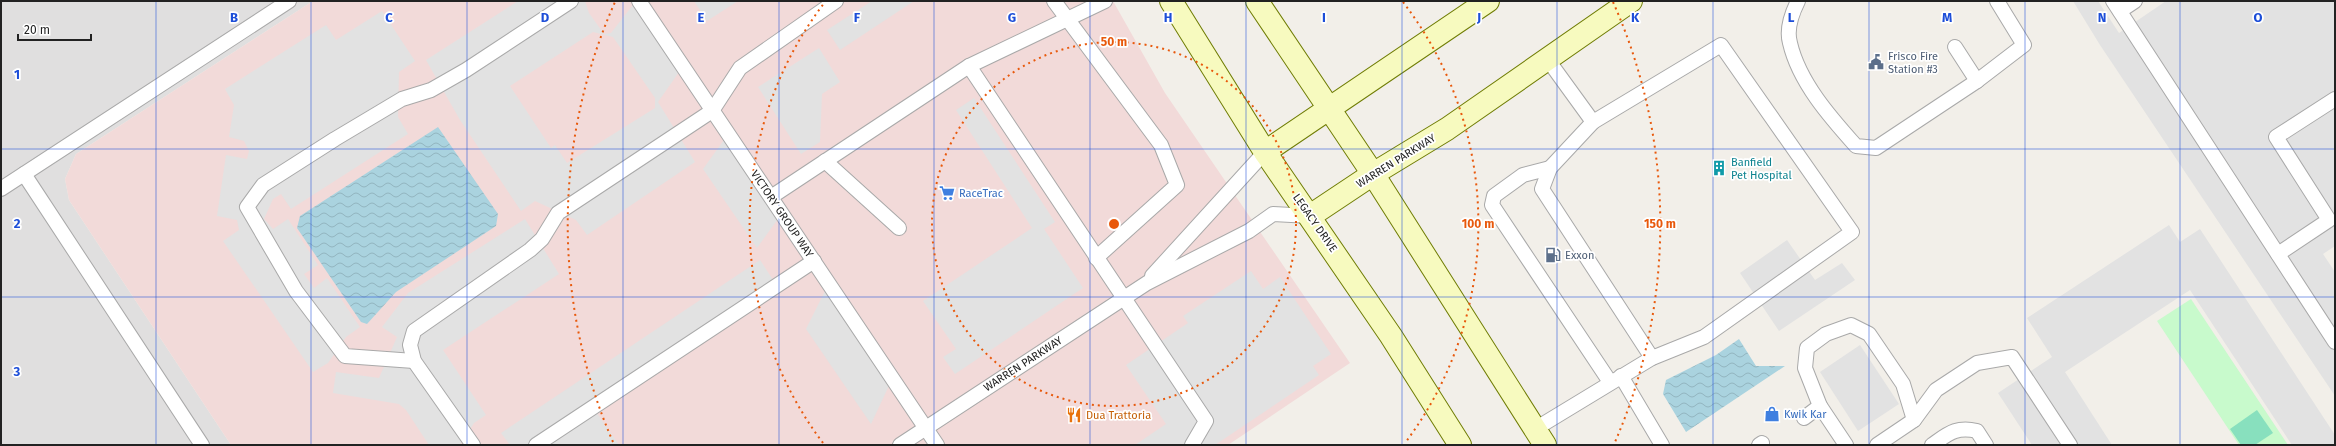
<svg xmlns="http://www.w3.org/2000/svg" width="2336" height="446" font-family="'Fira Sans',sans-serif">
  <defs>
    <pattern id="water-waves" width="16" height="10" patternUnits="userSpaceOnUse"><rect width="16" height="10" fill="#aad3df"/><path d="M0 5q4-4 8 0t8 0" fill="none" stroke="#92b5bf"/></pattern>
  </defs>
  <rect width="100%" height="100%" fill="#f2efe9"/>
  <polygon fill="#e0dfdf" points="1,1 313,1 76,154 65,179 69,200 231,445 1,445"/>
  <polygon fill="#f2dad9" points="313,1 1113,1 1165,93 1350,363 1228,445 231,445 69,200 65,179 76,154"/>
  <polygon fill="#c8facc" points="2191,299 2288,445 2239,445 2157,321"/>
  <polygon fill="#88e0be" points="2257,410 2273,433 2255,445 2241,445 2230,429"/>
  <g fill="#e2e2e2" fill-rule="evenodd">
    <path d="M518,1H585L589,13L604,34L611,33L636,1L684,65L658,102L695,162L587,235L576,220L535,201L521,211L460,120L426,60ZM593,32L613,37L655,98V108L567,163L555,145L551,148L510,86Z"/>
    <polygon points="694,1 738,1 707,21"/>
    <polygon points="872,1 914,1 840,50 827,30"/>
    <polygon points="2073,1 2098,1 2119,33 2166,1 2335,1 2335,246 2323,254 2335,272 2335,396 2100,45"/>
    <polygon points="382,11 415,61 399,72 398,117 408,134 291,209 281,194 273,199 264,219 273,229 288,219 318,265 304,274 314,288 327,278 360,327 346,337 328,363 313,372 223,241 239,230 237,220 217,216 226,155 247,159 249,151 244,141 229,137 234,105 225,89 326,25 336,40"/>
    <polygon points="819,48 840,82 822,94 820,142 801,154 758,87"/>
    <polygon points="974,98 1055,222 1044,229 1083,288 955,374 943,357 956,349 923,301 1032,228 956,110"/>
    <polygon points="729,133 783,212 757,248 703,169"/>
    <polygon points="525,219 559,274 443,350 486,415 474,423 460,445 429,445 406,410 399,404 333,393 336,372 379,378 397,337 382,327 408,293"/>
    <polygon points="2169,225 2180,242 2200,229 2335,435 2335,445 2292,445 2190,290 2065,372 2112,445 2032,445 1998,393 2052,357 2027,318"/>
    <polygon points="1787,240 1815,280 1842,263 1855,280 1779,331 1740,273"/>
    <polygon points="760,260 777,286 594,409 619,445 510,445 501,433"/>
    <polygon points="1251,271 1263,289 1280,277 1331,354 1313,366 1319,375 1215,445 1135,445 1166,424 1126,365 1188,323 1183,316"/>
    <polygon points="831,279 894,375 871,424 806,329"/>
    <polygon points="1860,345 1899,404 1858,431 1820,372"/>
  </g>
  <g fill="url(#water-waves)">
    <polygon points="438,127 498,214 496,226 396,292 367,324 361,322 297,228 300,216"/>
    <polygon points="1739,339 1756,366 1785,366 1686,432 1663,394 1666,380 1716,355"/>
  </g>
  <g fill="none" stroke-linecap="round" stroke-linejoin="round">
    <defs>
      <g id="lane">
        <polyline points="639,1 937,445"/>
        <polyline points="1054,1 1161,145 1177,185 1096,258"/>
        <path d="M1798,1C1792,13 1786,29 1790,43C1799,82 1830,117 1856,146L1876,148L1977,81L2024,45L1997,1"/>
        <polyline points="2113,1 2335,342"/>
        <polyline points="2120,11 2135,1"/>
        <polyline points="1955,47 1977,81"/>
        <polyline points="969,66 1206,421 1192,445"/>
        <polyline points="1593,122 1550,168 1542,189 1652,358"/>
        <polyline points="825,161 899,228"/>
        <polyline points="1550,168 1523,175 1494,196 1492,205 1610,382"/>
        <polyline points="24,174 202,445"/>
        <polyline points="1,189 289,1"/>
        <polyline points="771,197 969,66 1105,1"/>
        <polyline points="2278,254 2329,220 2276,137 2335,99"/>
        <polyline points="1152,276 1265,152"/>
        <polyline points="414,361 345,356 296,291 247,207 263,185 335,139 402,99 431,90 466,70 571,1"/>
        <polyline points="1621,376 1662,445"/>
        <polyline points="1820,406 1846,445"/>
        <polyline points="1804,418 1820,406 1805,368 1807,348 1826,334 1851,325 1869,334 1903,384 1914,420"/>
        <polyline points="1535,429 1652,358 1704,337 1852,232 1721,45 1593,122 1548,60"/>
        <polyline points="473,445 414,361 410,345 414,331 530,250 542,239 558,213 712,111 740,68 836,1"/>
        <polyline points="536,445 814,261"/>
        <polyline points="900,445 1147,283 1249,231 1273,214 1310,216"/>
        <polyline points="1759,445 1762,443"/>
        <polyline points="1877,445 1914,420 1936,390 1977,363 2012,357 2070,445"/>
        <path d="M1932,445C1948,434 1956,426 1977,431L1986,445"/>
      </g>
      <g id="secondary">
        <polyline points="1171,1 1265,152 1391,336 1460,445"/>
        <polyline points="1257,1 1373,174 1545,445"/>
        <polyline points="1265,152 1488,1"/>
        <polyline points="1310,216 1373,174 1447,129 1631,1"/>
      </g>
    </defs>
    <use href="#lane" stroke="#a9a9a9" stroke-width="16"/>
    <use href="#secondary" stroke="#707d05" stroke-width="24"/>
    <use href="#lane" stroke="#fff" stroke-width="14"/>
    <use href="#secondary" stroke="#f7fabf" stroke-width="22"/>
  </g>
  <path fill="none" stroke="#1d4ed8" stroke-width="1" stroke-opacity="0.55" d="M156,1V445M311,1V445M467,1V445M623,1V445M779,1V445M934,1V445M1090,1V445M1246,1V445M1402,1V445M1557,1V445M1713,1V445M1869,1V445M2025,1V445M2180,1V445M1,149H2335M1,297H2335"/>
  <g fill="none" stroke="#e8590c" stroke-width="2" stroke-dasharray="2 4">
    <circle cx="1114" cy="224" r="182"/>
    <path d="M823 443A364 364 0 0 1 825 2M1403 2A364 364 0 0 1 1405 443"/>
    <path d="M613 442A546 546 0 0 1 615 2M1613 2A546 546 0 0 1 1615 442"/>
  </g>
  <defs>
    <symbol id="civic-bare" viewBox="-9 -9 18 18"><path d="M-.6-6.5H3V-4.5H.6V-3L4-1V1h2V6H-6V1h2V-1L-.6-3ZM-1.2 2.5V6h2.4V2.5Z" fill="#5c6f8a" stroke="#fff" stroke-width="2.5" paint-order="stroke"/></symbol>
    <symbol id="building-bare" viewBox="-9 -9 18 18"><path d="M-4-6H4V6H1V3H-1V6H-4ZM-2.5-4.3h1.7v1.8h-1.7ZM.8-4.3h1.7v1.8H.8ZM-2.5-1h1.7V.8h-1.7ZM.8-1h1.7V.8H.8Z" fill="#0f9aa8" stroke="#fff" stroke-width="2.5" paint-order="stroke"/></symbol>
    <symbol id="supermarket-bare" viewBox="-9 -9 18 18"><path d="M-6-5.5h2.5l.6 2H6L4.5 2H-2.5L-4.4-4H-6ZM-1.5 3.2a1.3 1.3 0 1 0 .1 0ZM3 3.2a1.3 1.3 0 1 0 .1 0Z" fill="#3f7fe0" stroke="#fff" stroke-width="2.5" paint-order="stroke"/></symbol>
    <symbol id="fuel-bare" viewBox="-9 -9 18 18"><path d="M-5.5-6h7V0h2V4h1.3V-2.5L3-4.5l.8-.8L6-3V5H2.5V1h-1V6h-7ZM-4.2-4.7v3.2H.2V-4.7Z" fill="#5c6f8a" stroke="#fff" stroke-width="2.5" paint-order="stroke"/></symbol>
    <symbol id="shop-bare" viewBox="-9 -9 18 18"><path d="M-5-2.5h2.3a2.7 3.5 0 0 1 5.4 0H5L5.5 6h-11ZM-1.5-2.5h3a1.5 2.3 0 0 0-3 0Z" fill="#3f7fe0" stroke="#fff" stroke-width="2.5" paint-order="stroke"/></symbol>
    <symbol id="restaurant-bare" viewBox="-9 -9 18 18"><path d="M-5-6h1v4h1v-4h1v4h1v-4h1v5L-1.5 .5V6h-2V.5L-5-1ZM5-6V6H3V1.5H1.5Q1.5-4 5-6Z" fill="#e8710a" stroke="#fff" stroke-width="2.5" paint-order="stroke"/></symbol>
  </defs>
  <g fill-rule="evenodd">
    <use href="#civic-bare" x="1865" y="51" width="22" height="22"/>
    <use href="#building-bare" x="1708" y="157" width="22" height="22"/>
    <use href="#supermarket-bare" x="936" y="182" width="22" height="22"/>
    <use href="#fuel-bare" x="1542" y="244" width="22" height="22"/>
    <use href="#shop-bare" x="1761" y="403" width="22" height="22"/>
    <use href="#restaurant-bare" x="1063" y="404" width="22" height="22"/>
  </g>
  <g text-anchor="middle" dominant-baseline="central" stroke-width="3.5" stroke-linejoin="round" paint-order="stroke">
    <g font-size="11" fill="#4e5e75" stroke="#fff" text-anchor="start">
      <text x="1888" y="56">Frisco Fire<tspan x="1888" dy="13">Station #3</tspan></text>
      <text x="1565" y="255">Exxon</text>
    </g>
    <g font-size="11" fill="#222" stroke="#fff">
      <text transform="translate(1396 161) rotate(-32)">WARREN PARKWAY</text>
      <text transform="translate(782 214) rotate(56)">VICTORY GROUP WAY</text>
      <text transform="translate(1315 223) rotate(55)">LEGACY DRIVE</text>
      <text transform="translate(1023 364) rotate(-33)">WARREN PARKWAY</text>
    </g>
    <g font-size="11" fill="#0d838f" stroke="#fff" text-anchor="start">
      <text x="1731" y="162">Banfield<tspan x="1731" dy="13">Pet Hospital</tspan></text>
    </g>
    <g font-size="11" fill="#366cbe" stroke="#fff" text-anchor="start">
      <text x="959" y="193">RaceTrac</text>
      <text x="1784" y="414">Kwik Kar</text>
    </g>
    <g font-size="11" fill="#c56008" stroke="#fff" text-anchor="start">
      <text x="1086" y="415">Dua Trattoria</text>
    </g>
  </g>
  <g font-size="13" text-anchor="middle" font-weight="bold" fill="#1d4ed8" stroke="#fff" stroke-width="3.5" stroke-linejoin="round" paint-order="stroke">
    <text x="234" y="22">B</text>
    <text x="389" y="22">C</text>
    <text x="545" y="22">D</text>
    <text x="701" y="22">E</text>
    <text x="857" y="22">F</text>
    <text x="1012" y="22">G</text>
    <text x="1168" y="22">H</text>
    <text x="1324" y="22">I</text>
    <text x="1479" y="22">J</text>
    <text x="1635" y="22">K</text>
    <text x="1791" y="22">L</text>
    <text x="1947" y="22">M</text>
    <text x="2102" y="22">N</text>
    <text x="2258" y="22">O</text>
    <text x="17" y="79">1</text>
    <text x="17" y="228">2</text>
    <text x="17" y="376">3</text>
  </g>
  <circle cx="1114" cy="224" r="6" fill="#e8590c" stroke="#fff" stroke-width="2"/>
  <g font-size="12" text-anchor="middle" font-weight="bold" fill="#e8590c" stroke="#fff" stroke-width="3.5" stroke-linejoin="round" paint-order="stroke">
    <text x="1114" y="46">50 m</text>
    <text x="1478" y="228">100 m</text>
    <text x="1660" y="228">150 m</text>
  </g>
  <rect width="2336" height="446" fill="none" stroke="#222222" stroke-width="4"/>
  <path d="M18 34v6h73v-6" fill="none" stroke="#222222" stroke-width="2"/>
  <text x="24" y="34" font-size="12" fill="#222222" stroke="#ffffff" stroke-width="3" paint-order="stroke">20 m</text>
</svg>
